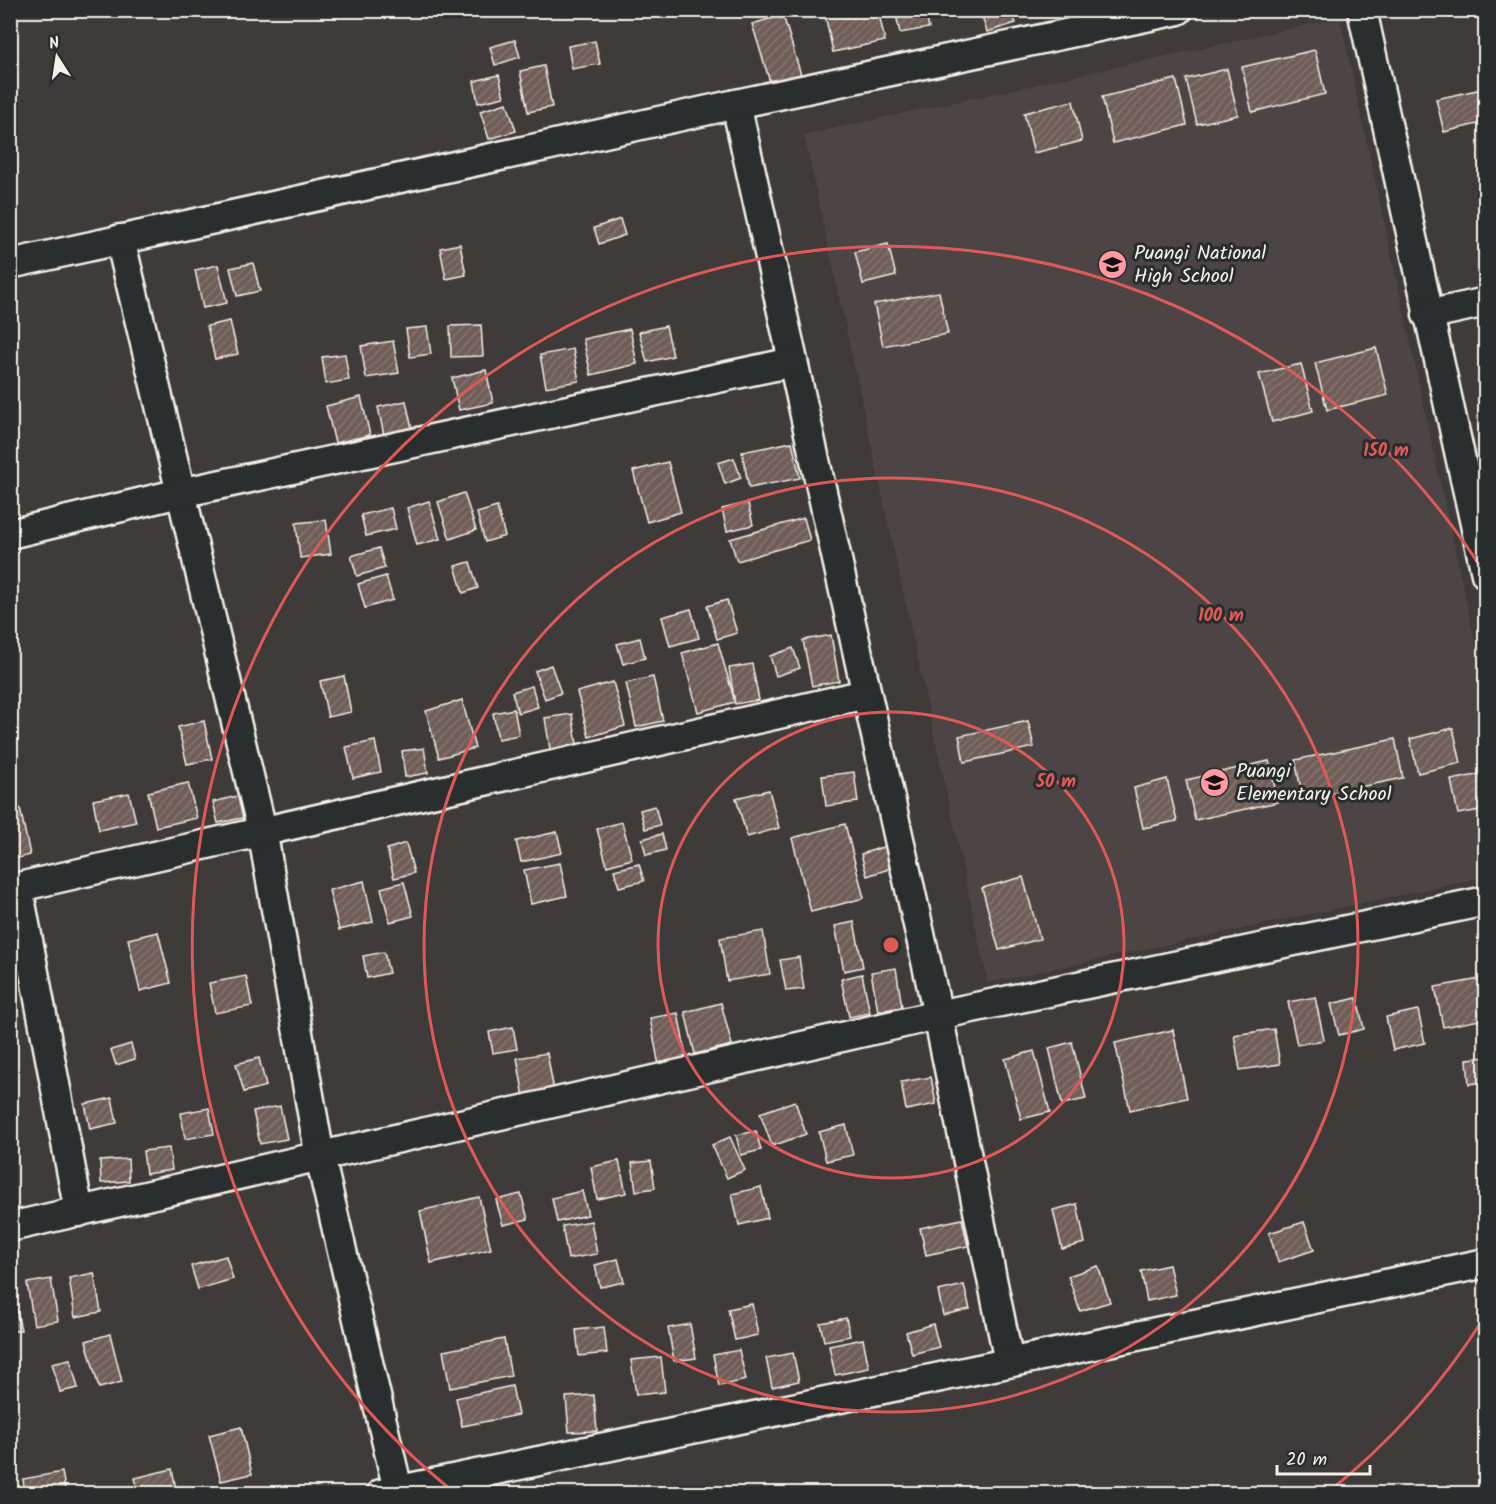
<svg xmlns="http://www.w3.org/2000/svg" width="1496" height="1504" font-family="Kalam,sans-serif">
  <defs>
    <pattern id="building-hatch" width="6" height="6" patternUnits="userSpaceOnUse" patternTransform="scale(1.5)"><rect width="6" height="6" fill="#6f5d58"/><path d="M-1 1l2-2M0 6l6-6M5 7l2-2" fill="none" stroke="#847570"/></pattern>
  </defs>
  <rect width="100%" height="100%" fill="#3f3b3b"/>
  <filter id="ink" filterUnits="userSpaceOnUse"><feTurbulence type="fractalNoise" baseFrequency=".0167" numOctaves="2"/><feDisplacementMap in="SourceGraphic" scale="12" xChannelSelector="R" yChannelSelector="G"/><feConvolveMatrix kernelMatrix="1 2 1 2 8 2 1 2 1" color-interpolation-filters="sRGB"/></filter>
  <g filter="url(#ink)">
    <polygon fill="#4d4544" points="1340,18 1485,689 1485,877 988,983 804,135"/>
    <g fill="url(#building-hatch)" stroke="#f4f1e8" stroke-width="1.5">
      <polygon points="824,10 878,10 885,41 833,52"/>
      <polygon points="895,10 925,10 929,28 900,33"/>
      <polygon points="980,10 1011,10 1016,23 987,32"/>
      <polygon points="1032,10 1049,10 1033,15"/>
      <polygon points="783,15 801,75 771,85 752,24"/>
      <polygon points="515,40 520,57 495,65 490,47"/>
      <polygon points="595,41 600,64 572,69 568,46"/>
      <polygon points="1315,50 1325,94 1252,112 1242,67"/>
      <polygon points="544,66 552,107 528,112 520,71"/>
      <polygon points="1227,69 1238,115 1197,124 1186,79"/>
      <polygon points="499,75 504,97 478,103 474,81"/>
      <polygon points="1176,79 1187,125 1113,143 1102,97"/>
      <polygon points="1486,88 1486,122 1444,132 1436,99"/>
      <polygon points="1073,101 1082,141 1034,153 1024,113"/>
      <polygon points="507,103 516,131 489,139 480,111"/>
      <polygon points="620,219 625,235 599,244 594,228"/>
      <polygon points="460,244 466,275 446,279 440,248"/>
      <polygon points="888,244 896,276 863,284 855,252"/>
      <polygon points="253,263 260,291 237,296 230,268"/>
      <polygon points="218,265 227,303 203,308 195,270"/>
      <polygon points="939,292 948,334 883,346 874,304"/>
      <polygon points="230,321 238,354 215,359 207,326"/>
      <polygon points="481,325 483,356 451,357 450,326"/>
      <polygon points="666,326 673,356 647,362 639,332"/>
      <polygon points="427,327 431,354 410,357 406,329"/>
      <polygon points="630,329 637,364 591,375 583,339"/>
      <polygon points="393,341 399,373 366,378 361,346"/>
      <polygon points="1376,348 1388,395 1327,410 1315,363"/>
      <polygon points="573,349 579,381 546,387 540,355"/>
      <polygon points="345,354 349,380 326,384 322,357"/>
      <polygon points="1301,364 1313,411 1272,422 1259,374"/>
      <polygon points="486,370 493,403 459,410 452,378"/>
      <polygon points="361,397 370,435 335,443 326,406"/>
      <polygon points="406,401 413,434 385,440 378,407"/>
      <polygon points="792,442 800,478 749,488 742,452"/>
      <polygon points="734,458 741,478 725,484 718,463"/>
      <polygon points="668,462 681,512 647,522 633,471"/>
      <polygon points="464,493 476,530 450,539 438,502"/>
      <polygon points="429,501 440,539 417,545 407,508"/>
      <polygon points="748,503 753,525 727,531 722,509"/>
      <polygon points="497,507 505,536 485,542 477,513"/>
      <polygon points="391,508 396,529 366,536 361,515"/>
      <polygon points="804,518 810,540 737,561 730,539"/>
      <polygon points="326,520 331,554 300,558 296,523"/>
      <polygon points="379,548 385,568 357,576 351,556"/>
      <polygon points="470,562 478,588 463,593 455,566"/>
      <polygon points="386,576 393,600 365,608 358,584"/>
      <polygon points="727,600 737,633 717,639 707,606"/>
      <polygon points="691,609 699,638 670,646 662,617"/>
      <polygon points="831,635 839,681 812,686 803,640"/>
      <polygon points="640,638 645,658 623,664 617,644"/>
      <polygon points="718,643 735,702 698,712 682,653"/>
      <polygon points="793,648 800,668 776,676 770,656"/>
      <polygon points="752,664 759,700 735,704 729,668"/>
      <polygon points="551,665 561,693 545,699 535,671"/>
      <polygon points="344,676 351,712 328,717 320,681"/>
      <polygon points="653,677 663,721 636,727 626,683"/>
      <polygon points="613,682 625,726 589,737 577,692"/>
      <polygon points="532,686 538,707 518,713 512,692"/>
      <polygon points="462,700 475,748 439,758 426,711"/>
      <polygon points="514,709 519,735 498,739 493,713"/>
      <polygon points="572,714 577,744 550,749 545,718"/>
      <polygon points="204,721 212,759 187,764 178,727"/>
      <polygon points="1028,721 1034,747 964,762 959,736"/>
      <polygon points="1453,728 1461,763 1418,773 1410,739"/>
      <polygon points="1395,739 1403,778 1303,799 1295,760"/>
      <polygon points="375,741 381,772 353,778 346,747"/>
      <polygon points="424,748 428,773 405,777 402,751"/>
      <polygon points="1269,761 1278,802 1195,820 1186,780"/>
      <polygon points="854,772 858,802 826,806 822,776"/>
      <polygon points="1486,773 1486,809 1458,814 1451,780"/>
      <polygon points="1167,779 1177,821 1143,828 1134,788"/>
      <polygon points="188,783 197,818 156,827 148,792"/>
      <polygon points="769,790 779,828 747,837 736,798"/>
      <polygon points="129,793 136,822 99,830 93,800"/>
      <polygon points="242,795 247,817 218,823 213,802"/>
      <polygon points="655,806 660,825 645,829 640,810"/>
      <polygon points="20,808 30,855 10,860 10,811"/>
      <polygon points="622,822 632,859 607,866 597,829"/>
      <polygon points="845,824 864,898 811,912 792,838"/>
      <polygon points="557,832 562,853 521,862 516,841"/>
      <polygon points="662,834 666,850 646,855 642,839"/>
      <polygon points="406,843 414,873 394,878 387,849"/>
      <polygon points="886,846 892,868 867,876 861,854"/>
      <polygon points="560,863 567,896 531,904 524,870"/>
      <polygon points="639,864 644,881 619,887 614,870"/>
      <polygon points="1023,877 1040,939 999,950 982,888"/>
      <polygon points="364,881 373,922 339,930 329,890"/>
      <polygon points="404,882 413,916 390,922 381,888"/>
      <polygon points="854,922 863,967 844,971 835,926"/>
      <polygon points="763,931 770,974 727,981 720,938"/>
      <polygon points="158,932 171,983 140,991 128,939"/>
      <polygon points="384,952 389,973 367,978 363,956"/>
      <polygon points="799,957 804,989 786,991 780,960"/>
      <polygon points="896,968 902,1007 878,1011 871,972"/>
      <polygon points="862,974 870,1013 849,1017 841,979"/>
      <polygon points="246,976 252,1006 215,1013 209,983"/>
      <polygon points="1486,978 1486,1019 1443,1027 1435,987"/>
      <polygon points="1315,997 1324,1040 1297,1045 1288,1002"/>
      <polygon points="1357,998 1364,1029 1339,1035 1331,1004"/>
      <polygon points="721,1003 732,1045 695,1054 685,1012"/>
      <polygon points="1418,1010 1425,1043 1393,1050 1386,1017"/>
      <polygon points="678,1013 687,1061 659,1066 650,1018"/>
      <polygon points="513,1027 517,1049 493,1053 489,1032"/>
      <polygon points="1274,1029 1280,1064 1240,1070 1234,1035"/>
      <polygon points="1173,1030 1187,1098 1130,1110 1115,1043"/>
      <polygon points="1072,1042 1086,1099 1062,1104 1049,1048"/>
      <polygon points="131,1044 135,1059 116,1065 111,1050"/>
      <polygon points="1034,1051 1050,1112 1021,1119 1005,1059"/>
      <polygon points="547,1053 554,1091 524,1097 517,1058"/>
      <polygon points="1486,1057 1486,1082 1469,1084 1467,1059"/>
      <polygon points="259,1058 266,1086 244,1092 236,1064"/>
      <polygon points="931,1077 936,1104 906,1110 901,1082"/>
      <polygon points="112,1098 117,1123 90,1129 85,1104"/>
      <polygon points="795,1101 806,1134 772,1146 760,1113"/>
      <polygon points="280,1106 287,1139 260,1144 253,1111"/>
      <polygon points="209,1108 214,1134 185,1139 181,1113"/>
      <polygon points="846,1125 853,1155 826,1161 819,1132"/>
      <polygon points="756,1131 761,1150 741,1155 736,1135"/>
      <polygon points="730,1137 745,1170 727,1178 712,1145"/>
      <polygon points="169,1148 172,1170 146,1174 143,1151"/>
      <polygon points="128,1159 129,1181 101,1183 100,1161"/>
      <polygon points="619,1161 626,1193 597,1199 591,1167"/>
      <polygon points="651,1161 655,1188 636,1191 632,1163"/>
      <polygon points="761,1187 768,1218 739,1225 732,1194"/>
      <polygon points="582,1191 588,1215 557,1222 552,1198"/>
      <polygon points="521,1194 528,1219 503,1225 496,1200"/>
      <polygon points="479,1197 491,1249 431,1263 420,1211"/>
      <polygon points="1077,1204 1085,1243 1062,1249 1053,1210"/>
      <polygon points="962,1219 968,1246 926,1255 920,1228"/>
      <polygon points="591,1221 597,1254 568,1259 562,1226"/>
      <polygon points="1304,1222 1314,1250 1278,1262 1269,1233"/>
      <polygon points="226,1256 233,1279 198,1289 191,1266"/>
      <polygon points="618,1259 624,1282 600,1287 595,1265"/>
      <polygon points="1169,1265 1176,1295 1147,1301 1141,1271"/>
      <polygon points="1098,1266 1110,1302 1080,1311 1068,1276"/>
      <polygon points="94,1273 101,1312 75,1317 69,1278"/>
      <polygon points="51,1279 58,1321 34,1325 27,1283"/>
      <polygon points="10,1282 21,1330 10,1332"/>
      <polygon points="964,1285 970,1309 943,1315 938,1291"/>
      <polygon points="752,1304 758,1335 735,1340 728,1309"/>
      <polygon points="846,1318 850,1336 824,1341 820,1323"/>
      <polygon points="690,1324 696,1358 674,1361 668,1328"/>
      <polygon points="933,1324 939,1347 912,1354 906,1332"/>
      <polygon points="604,1327 607,1353 579,1356 576,1330"/>
      <polygon points="110,1334 122,1382 99,1388 86,1341"/>
      <polygon points="504,1339 511,1376 450,1388 443,1351"/>
      <polygon points="863,1339 869,1368 835,1375 829,1346"/>
      <polygon points="739,1350 746,1380 719,1386 713,1355"/>
      <polygon points="793,1353 799,1381 772,1387 766,1358"/>
      <polygon points="661,1357 665,1392 636,1395 631,1360"/>
      <polygon points="70,1359 78,1388 60,1392 52,1363"/>
      <polygon points="512,1386 518,1415 462,1426 456,1398"/>
      <polygon points="594,1395 597,1431 569,1432 566,1397"/>
      <polygon points="241,1427 252,1474 221,1481 209,1435"/>
      <polygon points="172,1469 177,1494 139,1494 135,1478"/>
      <polygon points="62,1472 66,1494 25,1494 23,1479"/>
    </g>
    <g fill="none" stroke-linecap="round" stroke-linejoin="round">
      <defs>
        <g id="minor">
          <polyline points="1362,10 1486,574"/>
          <polyline points="736,104 938,1015 1009,1362"/>
          <polyline points="120,239 262,830 320,1157 398,1490"/>
          <polyline points="10,264 736,104 1178,10"/>
          <polyline points="1427,315 1486,302"/>
          <polyline points="10,534 180,493 793,362"/>
          <polyline points="18,887 79,1212"/>
          <polyline points="10,889 866,694"/>
          <polyline points="10,1227 938,1015 1486,901"/>
          <polyline points="381,1494 1486,1263"/>
        </g>
      </defs>
      <use href="#minor" stroke="#f4f1e8" stroke-width="33"/>
      <use href="#minor" stroke="#2a2d2e" stroke-width="28"/>
    </g>
  </g>
  <g fill="none" stroke="#de5a58" stroke-width="3">
    <circle cx="891" cy="945" r="233"/>
    <circle cx="891" cy="945" r="467"/>
    <path d="M1485 1316A700 700 0 0 1 1327 1493M455 1493A700 700 0 1 1 1485 574"/>
  </g>
  <defs>
    <symbol id="school-disc" viewBox="-11 -11 22 22"><circle r="9.5" fill="#ff9aa2" stroke="#2a2d2e"/><path d="M0-5L7-2L0 1L-7-2ZM-4 1L0 2.5L4 1V4Q0 6-4 4Z" fill="#111"/></symbol>
  </defs>
  <g fill-rule="evenodd">
    <use href="#school-disc" x="1096" y="248" width="33" height="33"/>
    <use href="#school-disc" x="1198" y="766" width="33" height="33"/>
  </g>
  <g text-anchor="middle" dominant-baseline="central" stroke-width="6" stroke-linejoin="round" paint-order="stroke">
    <g font-size="20" fill="#f4f1e8" stroke="#2a2d2e" text-anchor="start">
      <text x="1134" y="254">Puangi National<tspan x="1134" dy="23">High School</tspan></text>
      <text x="1236" y="772">Puangi<tspan x="1236" dy="23">Elementary School</tspan></text>
    </g>
  </g>
  <circle cx="891" cy="945" r="9" fill="#de5a58" stroke="#2a2d2e" stroke-width="3"/>
  <g font-size="18" text-anchor="middle" font-weight="bold" fill="#de5a58" stroke="#2a2d2e" stroke-width="6" stroke-linejoin="round" paint-order="stroke">
    <text x="1386" y="456">150 m</text>
    <text x="1221" y="621">100 m</text>
    <text x="1056" y="787">50 m</text>
  </g>
  <rect width="1496" height="1504" fill="none" stroke="#2a2d2e" stroke-width="36"/>
  <rect x="18" y="18" width="1460" height="1468" fill="none" stroke="#f4f1e8" stroke-width="2" filter="url(#ink)"/>
  <g transform="translate(57 57) rotate(348)" stroke="#2a2d2e" stroke-width="4.5" paint-order="stroke">
  <path d="M0-4.5L10 22L0 15L-10 22Z" fill="#f4f1e8"/>
  <text y="-9" font-size="16" font-weight="bold" text-anchor="middle" fill="#f4f1e8">N</text>
  </g>
  <path d="M1277 1465v9h93v-9" fill="none" stroke="#f4f1e8" stroke-width="3"/>
  <text x="1286" y="1465" font-size="18" fill="#f4f1e8" stroke="#2a2d2e" stroke-width="4.5" paint-order="stroke">20 m</text>
</svg>
